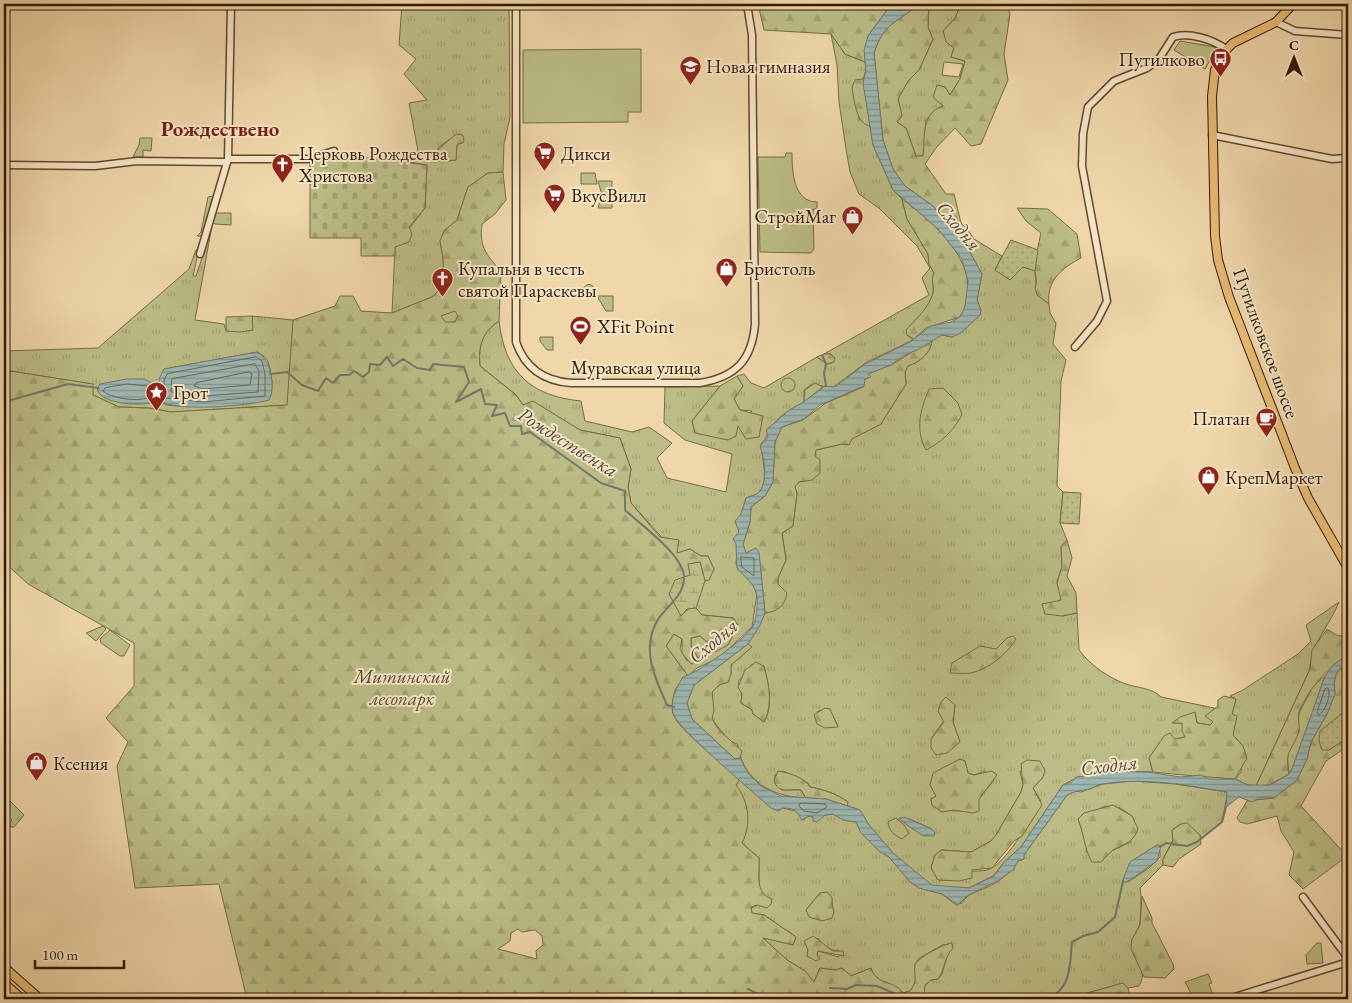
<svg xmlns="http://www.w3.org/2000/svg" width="1352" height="1003" font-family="'EB Garamond',serif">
  <defs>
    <pattern id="grass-tufts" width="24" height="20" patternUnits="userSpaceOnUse" patternTransform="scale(1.25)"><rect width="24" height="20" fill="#bcbd86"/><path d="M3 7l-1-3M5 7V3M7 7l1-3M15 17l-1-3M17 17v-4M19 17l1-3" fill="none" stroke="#a2a272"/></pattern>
    <pattern id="forest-firs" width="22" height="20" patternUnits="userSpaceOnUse" patternTransform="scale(1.25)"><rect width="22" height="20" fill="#bcbd86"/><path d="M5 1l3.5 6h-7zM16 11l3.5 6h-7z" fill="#a2a272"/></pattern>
    <pattern id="wetland-marsh" width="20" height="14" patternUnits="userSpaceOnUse" patternTransform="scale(1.25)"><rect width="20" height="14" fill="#bcbd86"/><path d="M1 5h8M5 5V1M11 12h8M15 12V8" fill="none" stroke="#a2a272"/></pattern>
    <pattern id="cemetery-stones" width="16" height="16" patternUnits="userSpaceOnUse" patternTransform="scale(1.25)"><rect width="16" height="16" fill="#bcbd86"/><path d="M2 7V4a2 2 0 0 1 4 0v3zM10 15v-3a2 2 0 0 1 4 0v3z" fill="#a2a272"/></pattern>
    <pattern id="garden-dots" width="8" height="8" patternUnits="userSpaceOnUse" patternTransform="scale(1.25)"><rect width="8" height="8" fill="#bcbd86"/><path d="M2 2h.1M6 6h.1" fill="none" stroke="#a2a272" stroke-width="1.8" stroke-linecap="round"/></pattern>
    <pattern id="water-rules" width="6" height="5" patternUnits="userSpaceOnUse" patternTransform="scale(1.25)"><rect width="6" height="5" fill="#9db7b2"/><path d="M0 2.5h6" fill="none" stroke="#81948e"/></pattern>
  </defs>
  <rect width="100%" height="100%" fill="#efd7aa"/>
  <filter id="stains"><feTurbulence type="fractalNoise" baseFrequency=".004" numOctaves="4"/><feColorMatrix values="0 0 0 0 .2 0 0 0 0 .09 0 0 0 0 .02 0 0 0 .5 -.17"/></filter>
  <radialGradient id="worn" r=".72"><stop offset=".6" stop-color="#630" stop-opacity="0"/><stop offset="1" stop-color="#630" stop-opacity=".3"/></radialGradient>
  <g fill="url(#grass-tufts)" stroke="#776c43" fill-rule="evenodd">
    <path d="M402,4H509L510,117L504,144L503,172L488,173L468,187L457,220L444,231L440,241L443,258L444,286L432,297L392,313L395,247L425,208L427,165L403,161L404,155L409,156L418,151L409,103L427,100L404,74L416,59L399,45ZM450,139L457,145L456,160L441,162L438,148Z"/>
    <path d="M929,4L960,7L955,18L943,31L954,48L951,57L965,61L960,79L950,95L945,87L937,85L943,106L926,120L923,156H916L906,128L897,122L902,116L898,99L908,81L919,70L933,39L928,27ZM944,62L963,64L959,77L942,75Z"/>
    <path d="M831,34L845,54L865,62L866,70L863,79L859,80L853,94L857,101L859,119L870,126L873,145L893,190L902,199L907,219L928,254L929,264L934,273C932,280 934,287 933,294C929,310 913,321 907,335L913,340L867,362L832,388L812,384L804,390V402C793,408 781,414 774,424C768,431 767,438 761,444C761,458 771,482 757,494C754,496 750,496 746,498L741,515L735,521L739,529L736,564L752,583L757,594L752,627L719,658L697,668L688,676L666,646L674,634L682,639L680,649L687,661L698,658L691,646V638L700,636L711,645H728L738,625L733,618L702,615L696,608H691L708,556H701L690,549L677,554L631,503L628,487L631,469L620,438L580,430L533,402L523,405L516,395L480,366C478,346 482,332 499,321C505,372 530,396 581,401L585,421L632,432L649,427L672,443L657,458L667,478L726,492L732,454L685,440L664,423L665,387L720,386L692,421L695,432C721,438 734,430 752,411L740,410L734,399L743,386L737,376L744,374L751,383L764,388L817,357L827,364L834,362L831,354H824L929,295L922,278L930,268L917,246L880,209L859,194L850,172L846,149L839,102L837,65Z"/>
    <polygon points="213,196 202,236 197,236 201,232 208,197"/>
    <polygon points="215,213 231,213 231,225 215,224 212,222"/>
    <path d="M968,230L974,239L1002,256L995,270L1023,267L1035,271L1037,294L1049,304L1050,313L1056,323L1053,344L1066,360L1061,381L1057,486L1063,492L1060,523L1067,540L1061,547L1062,566L1057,583L1061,592L1062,616L1077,613L1079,650C1091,666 1110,679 1129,685C1141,688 1153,689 1161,697L1214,708L1213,722L1210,725L1197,723L1195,712L1173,723H1183L1185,737C1166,741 1143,748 1153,772L1126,771L1078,777L1063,785L1021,847L1005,861L993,876L969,888L932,886L893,853L869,825L860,810L847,806L848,802C837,794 822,789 810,787L808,783L783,771L775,775V784L782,790H801L806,798C781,797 757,789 744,765C740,758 740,752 737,744L728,740L712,719V692L731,674C729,661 735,663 742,656C746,652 747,650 751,647L748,644L760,625L765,613H767L787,593L778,584V578L786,560L782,533L793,526L797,493L795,487L798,482L805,481L816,450L842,444L848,445L851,439L881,424L906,384L905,372L908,366C920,362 932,352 932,339L942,335L952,337L961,332L980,315L981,310L977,300L982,274L962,238ZM752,664L764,666C768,683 774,706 764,722L753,714L752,710L741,703L742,694L738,682ZM955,705L953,722L960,742L931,739ZM821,710L834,718L838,726L830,727L817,712ZM960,759L965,761L968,773L974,775L985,771L994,780L979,799L977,805C961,814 949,812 932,805L931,799L936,796L930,785C935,771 948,767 960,759ZM1020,771L1043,777L1033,788L1041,801C1032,817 1005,866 987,870C980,872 975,870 968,872C958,876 948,882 938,880L931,868L935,855L941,850L971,852L991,841L996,835L1021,792L1023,785ZM899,818L910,819L932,829L914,830Z"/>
    <path d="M211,231L195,320L224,324L226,331L252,326V316L293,320L288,405L171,412L149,408L119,407L93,395L92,384L4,370V351L98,348L189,269L196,250L199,249L193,276H196ZM258,352C261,354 265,357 267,360C272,369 274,392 269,400L177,406L166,405L160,401L159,390L170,368Z"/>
    <path d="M1339,602C1330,625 1310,645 1310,669L1256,786L1244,784L1235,779L1241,772L1243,746L1233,735L1235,723L1232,714L1236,699L1230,696L1243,690L1298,654L1311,641L1306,625Z"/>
    <path d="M1325,676C1312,708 1307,746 1289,774L1287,755L1298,733L1299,713L1313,686Z"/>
    <path d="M740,779L778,811L782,808L796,811L804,820L807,816L813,817L833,814L843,820L856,822L864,836L879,851L889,857L910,882L919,888L942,894L956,905L962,903C968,892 981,891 992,885C1003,879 1011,871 1018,861L1024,859V855L1067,795L1075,791L1081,792L1103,784L1132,781L1175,784L1227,792V796L1222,822L1202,838L1200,835L1181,824L1172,830L1173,840L1163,859V865L1140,888C1142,894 1141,921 1139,927C1137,932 1133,936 1133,941C1133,961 1149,970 1139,986L1128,988L1123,983L1080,995L1073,999H922L925,985L931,980L938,979L942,974L948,953L944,944L918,959L915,965L917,979L911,991L903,993C892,986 874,981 871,968L851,976L842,968L835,970L820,968L814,982L805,971L787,960L762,937L793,945L796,937L764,915L752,913L751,908L757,905L764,896L759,888V858L742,843L736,785ZM1105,806L1120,808L1132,816L1131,842L1111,851L1106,857L1086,852L1087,845L1078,819ZM1157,845L1160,851V857L1149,868L1128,882L1135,859ZM820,893L832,898V905L834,912L806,910ZM818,938C823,945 829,952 838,950L839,957L818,951L817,955L807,956L808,950Z"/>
    <polygon points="10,801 24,815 14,827 11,827 9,824 12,820 4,813 4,808"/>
  </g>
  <g fill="url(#forest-firs)" stroke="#776c43" fill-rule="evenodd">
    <polygon points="758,4 897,4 887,10 868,36 865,62 845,54 831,34 764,30"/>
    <path d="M919,4H929L928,27L933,39L919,70L908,81L898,99L902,116L897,122L906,128L916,156H923C925,137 921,113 943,106L933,97L937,85L945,87L950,95L960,79L965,61L951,57L954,48L946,42L943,31L955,18L960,7L947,6L945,4H1007L1010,14L1004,54L1008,80L981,144L971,146L955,128L936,148L925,164L946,194H954L961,223L968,230L962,238L933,206L905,186L893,169L883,140L874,53C884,22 897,23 919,4Z"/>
    <path d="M863,79L870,126C856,124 854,99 852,87L855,80Z"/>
    <polygon points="456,134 463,135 464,142 457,145 456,160 433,162 433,154"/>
    <path d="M503,172L506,200L495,214L482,224C479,249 487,254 501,272L499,321C482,332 478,346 480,366L516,395L523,405L533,401L580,430L620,438L631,469L628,487L631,503L660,537L679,540L677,553L690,549L701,556H708L714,569L709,580L705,581L700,562L689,564L691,575L681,615L691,607L696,608L702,615L733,618L738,625L728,645L715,652L711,649V645L700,636L691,638V646L698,658L696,662L691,664L682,653V639L674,634L666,646L688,676L676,688C673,695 671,707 673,714C679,731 726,766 740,779L736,785C749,802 752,824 742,843L759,858C760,875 754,892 772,899L771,904L767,908L757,905L751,907L752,913L764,915L796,937L793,945L763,938L787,960L805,971L814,982L820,968L835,970L842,968L851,976L871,968C875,985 895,980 903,993L910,991C919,979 913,977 915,965C917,958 944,944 952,943L953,948C944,957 945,970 938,979L931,980L925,985L924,999H247L219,884L135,888L117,766L128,742L106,718L134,686V643L28,584L4,562V370L93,384V395L119,407L149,408L171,412L287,405L293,320L335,306L340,296H353L361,311L392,313L432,297L444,286L443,258L440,241L444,231L457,220L468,187L488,173ZM518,929L522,932L535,930L542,936L543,945L536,951L537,959L498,949L510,941L511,933Z"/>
    <path d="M902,199C937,225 988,269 960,317L926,328L914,339L907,335L906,330C915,320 929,308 933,293C935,286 930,281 934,273L929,264L928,254L907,219Z"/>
    <path d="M1017,208L1048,209L1077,234L1081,258C1062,268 1046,281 1049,304L1037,295L1035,288C1038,281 1035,276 1035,269C1036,256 1038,245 1041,233L1026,221Z"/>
    <polygon points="252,316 253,330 240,332 226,331 226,317"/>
    <path d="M932,339C932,352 920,362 908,366L905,372L906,384L881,424L852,439L849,445L842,444L816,450L815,456L820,460V473L812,480L799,482L795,487L797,493L793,526L782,533L786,560L778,578V584L787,593C785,606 777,612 765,613L759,556L745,552L743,544L750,522L751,507L765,496L773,482L775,442L782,427L803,420L826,403L863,387L865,379L870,377L868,374L893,364Z"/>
    <polygon points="824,354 831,354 835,358 834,362 827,364 817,357"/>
    <polygon points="737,376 743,386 734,399 740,410 763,416 759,437 746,439 738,426 736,436 728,440 695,433 692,421 720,386"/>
    <circle cx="788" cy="385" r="7"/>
    <polygon points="815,383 823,387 804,402 805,390"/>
    <path d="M943,388L958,403L962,415C952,432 943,441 926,450C915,429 920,411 929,389Z"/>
    <polygon points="1067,540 1072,558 1067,576 1076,593 1077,613 1062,616 1045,614 1042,604 1061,600 1057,583 1062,566 1061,547"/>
    <path d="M1327,629L1338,636L1348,635V655C1328,667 1308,689 1299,712C1297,718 1300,725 1299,731C1293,751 1284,749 1289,774L1269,785L1256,786L1310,669L1312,650Z"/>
    <path d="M1013,636L1016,639C1007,654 989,669 971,673C965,674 957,673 950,673L952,663L980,646L996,649L1007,638Z"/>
    <polygon points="748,644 752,647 731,665 731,674 728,682 719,685 712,692 714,710 712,719 719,730 742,751 740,758 735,759 692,719 687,703 694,685"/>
    <path d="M756,662L764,666C769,685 773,704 764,722L753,714L752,710L741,703L742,694L738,687L745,670Z"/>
    <polygon points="1348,665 1348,714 1345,711 1329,750 1348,737 1348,746 1326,761 1301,806 1347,856 1303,889 1289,875 1294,852 1281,831 1277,816 1247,824 1240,822 1237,818 1247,801 1274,798 1297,780 1307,759 1311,742 1327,714 1335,694 1334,683 1336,675 1339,669"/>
    <path d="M1224,696L1236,699L1232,714L1237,716L1233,735L1243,746L1247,758L1235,779C1207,777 1181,775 1153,772L1149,758L1164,736L1170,733L1175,739L1185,737L1182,731V723H1172L1180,717L1195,712L1197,723L1210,725L1213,722L1205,716L1218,706V700Z"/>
    <polygon points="946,697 955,705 953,722 960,742 947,753 936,755 931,748 931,739 944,722 938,711 941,702"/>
    <polygon points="825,708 830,709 838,727 825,728 817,724 814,715"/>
    <polygon points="960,759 965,761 968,773 974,775 992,771 997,775 979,799 979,811 973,813 954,810 942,812 932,805 931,799 936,796 930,785 933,773"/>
    <polygon points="1027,760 1040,761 1045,771 1043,777 1033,788 1042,805 1022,836 1014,841 992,868 972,870 972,878 959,881 938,880 931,868 935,855 941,850 971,852 991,841 996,835 1021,792 1023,785 1021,764"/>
    <path d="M778,771C787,772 806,778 810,787C822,789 837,794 848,802L847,806L826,799L806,798L801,790C789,788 778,795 774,780Z"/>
    <path d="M1113,805L1132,816L1138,829C1133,843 1124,844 1113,850C1109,853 1105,858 1101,862H1092C1084,849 1084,833 1078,819L1084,813Z"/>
    <path d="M896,818L904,825L909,833L902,839C894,835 889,831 888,822Z"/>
    <polygon points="1187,823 1200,835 1201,844 1179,859 1173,867 1163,865 1163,859 1173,841 1172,830 1181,824"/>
    <polygon points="827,892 832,898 832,905 834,912 832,918 822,921 809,917 806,910 820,893"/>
    <polygon points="1142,896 1152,918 1152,923 1173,964 1174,969 1165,978 1144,977 1131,949 1132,939 1140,925"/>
    <polygon points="813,936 833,951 843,951 844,956 818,951 817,955 820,959 816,961 807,956 808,950 804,941"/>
    <polygon points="1123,983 1128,988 1131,999 1073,999 1080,995"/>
  </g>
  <g fill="url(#wetland-marsh)" stroke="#776c43">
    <polygon points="455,311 458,316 455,322 445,322 441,316"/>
    <polygon points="700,562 705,581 696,608 687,609 681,616 669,594 675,580 690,575 688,564"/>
  </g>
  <polygon fill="url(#cemetery-stones)" stroke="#776c43" points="343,155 427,165 425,208 409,227 412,234 409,242 395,247 395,256 361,256 361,238 310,238 310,162"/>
  <g fill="#bcbd86" stroke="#776c43">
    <polygon points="1180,41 1215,47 1216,50 1205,69 1174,50"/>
    <polygon points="641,49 641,112 628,112 628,122 523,123 523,50"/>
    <polygon points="140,138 152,138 151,151 143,150 143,157 133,157 139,145"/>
    <path d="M786,153H792C792,170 793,202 817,202V209H813L814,249L811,253L760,252L758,157H785Z"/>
    <polygon points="581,173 595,173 597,184 581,184"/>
    <polygon points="598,181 612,181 612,208 598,208 602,195"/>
    <circle cx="589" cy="290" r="5.5"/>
    <polygon points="597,296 613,296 613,311 606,311"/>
    <polygon points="540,337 553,337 553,350 547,350 540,341"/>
    <polygon points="103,626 106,629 96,641 86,633"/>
    <polygon points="110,630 130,645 124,656 120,656 101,643 100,639"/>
    <polygon points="1317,943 1321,943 1323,963 1307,964 1306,955"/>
    <polygon points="1208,974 1212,983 1209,984 1214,998 1194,999 1185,982"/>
  </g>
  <g fill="url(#garden-dots)" stroke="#776c43">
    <polygon points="1011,240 1038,250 1035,271 1023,267 1010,280 995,270"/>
    <polygon points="1063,492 1081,493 1079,524 1060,523"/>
    <polygon points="1345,711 1348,714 1348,737 1329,750 1322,750 1319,741 1320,731"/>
  </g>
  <g fill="url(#water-rules)" stroke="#72786b">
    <path d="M897,4H919C897,23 884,22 874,53L883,140L893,169L905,186L933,206L962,238L982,274L977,300L981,310L980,315L961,333L952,337L942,335L919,349L903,356L891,365L868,374L871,377L865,379L864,386L820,405L804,419L782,427L775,442L773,482L765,496L751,507L750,522L743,544L746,553L756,548L759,552L765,613L760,625L748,644L694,685L687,703L692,719L735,759L740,758L748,773L761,786L781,796L826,799L860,810L869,825L893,853L932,885L969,888L994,876L1005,861L1021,847L1063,785L1072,782L1076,777L1126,771L1147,772L1181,777L1201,775L1209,779H1235L1248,785H1270L1289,774L1292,769L1325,676L1334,664L1348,655V665L1339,669L1336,675L1334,683L1335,694L1327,714L1311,742L1307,759L1297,780L1274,798H1259L1252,802L1239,797L1226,807L1227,792C1186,785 1145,777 1103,784C1098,784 1094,788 1089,789C1081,791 1074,791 1067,795L1024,855V859L1018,861L1013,870L999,880L967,896L958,905L942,894L919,888L910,882L889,857L879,851L861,833L856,822L843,820L833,814L825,815L817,822L813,821V817L809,816L802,820C796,811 796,808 782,808L778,811L771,808C757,795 676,728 673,713C670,700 676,688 683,677C697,673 745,640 753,626C756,620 758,602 757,596C755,583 744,577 737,568L736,544L733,539L739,532L735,521L741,514L746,498C750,496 754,496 758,493C769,484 764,457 760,446L768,437L766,430L791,409L802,403L825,386L835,387L865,364L910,342L931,326L951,322L960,317L965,307L968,281L962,259L938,229L893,190L873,145L863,83L866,70L864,50L868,36L887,10Z"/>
    <path d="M257,352C271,359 276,388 269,400C248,406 178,412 160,401L159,379L164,369Z"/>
    <path d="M127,379H144L152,383L153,395L150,403C138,406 99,404 97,388L100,384Z"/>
    <polygon points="904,817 932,829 935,833 934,836 923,836 899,819"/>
    <polygon points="1157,845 1161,846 1157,861 1127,882 1122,882 1130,862"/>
  </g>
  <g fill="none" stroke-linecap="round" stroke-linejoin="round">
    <g stroke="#686859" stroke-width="1">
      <polygon points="256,357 262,361 265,374 265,396 203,402 165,398 164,380 167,374"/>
      <polygon points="255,364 259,371 258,392 203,396 171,392 172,379"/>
      <polygon points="249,372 252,374 250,385 203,389 194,386 196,383"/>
      <path d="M127,384L147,386V398C137,402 110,398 103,391L105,388Z"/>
      <polygon points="741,557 754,558 754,576 742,567"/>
      <path d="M1328,688C1332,695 1325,711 1319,715L1317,712L1325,689Z"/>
      <polygon points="801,803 825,804 827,807 817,813 804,811 799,806"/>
    </g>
    <g stroke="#72786b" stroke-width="2">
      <polyline points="822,355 826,364 824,373 826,386"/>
      <polyline points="270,374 287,372 302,385 318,391 326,378 333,383 340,375 349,375 354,371 363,377 369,372 370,364 380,365 387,357 393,366 403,359 417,368 430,370 433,364 464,367 469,382 456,402"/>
      <polyline points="151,389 161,390"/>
      <path d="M458,401L481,389L485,404L497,405L492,416L505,413L510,426H521L522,434L530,432L601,483L625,491V510C641,525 682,554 684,576C685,596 666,606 657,621C641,650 655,678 667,705L674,707"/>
      <polyline points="4,402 68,384 99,388"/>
      <polyline points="1160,847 1166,843 1187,846 1197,842 1222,822 1226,807"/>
      <polyline points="830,988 847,989 856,985 877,986 898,995 925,999"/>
      <polyline points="748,989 768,999"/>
      <path d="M1035,999C1039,998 1043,999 1047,998C1072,991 1070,961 1072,942L1083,936L1098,932L1115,917L1123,881"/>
    </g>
    <defs>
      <g id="minor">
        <path d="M516,4V342C525,368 544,381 571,383H700C736,377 752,360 755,324L752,35L747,4"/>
        <polyline points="4,12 10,4"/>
        <polyline points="1276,22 1295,31 1348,35"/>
        <polyline points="1212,135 1332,159 1348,158"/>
        <polyline points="228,159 308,159 334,151"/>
        <polyline points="4,165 95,166 137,161 225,162"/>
        <polyline points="200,254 228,159 231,4"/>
        <path d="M1075,347L1097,321L1107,301L1082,166L1083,134L1088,107L1114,81L1147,68L1159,59L1173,37C1189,32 1212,39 1226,49"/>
        <polyline points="1303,897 1348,958"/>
        <polyline points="1228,999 1348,962"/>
      </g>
      <g id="major">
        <polyline points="1293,4 1276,22 1233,43 1222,54 1215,70 1212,96 1215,236 1218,260 1229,297 1295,468 1308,498 1348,568"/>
        <polyline points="4,967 40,999"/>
        <polyline points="4,983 22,999"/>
      </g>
    </defs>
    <use href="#minor" stroke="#61492a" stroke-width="9"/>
    <use href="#major" stroke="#321a00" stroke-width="10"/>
    <use href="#minor" stroke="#f5e5c8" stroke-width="6"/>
    <use href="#major" stroke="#e8bc75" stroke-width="8"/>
  </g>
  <defs>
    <symbol id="bus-pin" viewBox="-11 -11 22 30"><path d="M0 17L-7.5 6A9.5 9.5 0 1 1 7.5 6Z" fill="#8f2418" stroke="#f5e5c8"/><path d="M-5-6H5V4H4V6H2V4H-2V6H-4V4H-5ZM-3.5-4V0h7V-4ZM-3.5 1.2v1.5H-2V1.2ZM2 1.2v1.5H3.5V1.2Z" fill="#fff"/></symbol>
    <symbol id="school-pin" viewBox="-11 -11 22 30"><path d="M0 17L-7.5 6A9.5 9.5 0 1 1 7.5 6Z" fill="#8f2418" stroke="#f5e5c8"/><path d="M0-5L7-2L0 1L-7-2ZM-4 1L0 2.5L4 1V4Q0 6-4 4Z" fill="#fff"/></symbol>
    <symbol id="supermarket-pin" viewBox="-11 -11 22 30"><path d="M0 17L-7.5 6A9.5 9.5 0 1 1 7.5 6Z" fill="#8f2418" stroke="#f5e5c8"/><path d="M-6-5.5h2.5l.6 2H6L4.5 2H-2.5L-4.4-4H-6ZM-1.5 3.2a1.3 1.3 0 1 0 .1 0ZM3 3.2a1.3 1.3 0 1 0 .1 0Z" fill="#fff"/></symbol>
    <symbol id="church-pin" viewBox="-11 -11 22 30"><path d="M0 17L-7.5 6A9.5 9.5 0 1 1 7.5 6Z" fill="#8f2418" stroke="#f5e5c8"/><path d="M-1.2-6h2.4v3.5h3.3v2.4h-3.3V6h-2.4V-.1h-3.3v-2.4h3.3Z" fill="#fff"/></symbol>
    <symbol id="shop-pin" viewBox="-11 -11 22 30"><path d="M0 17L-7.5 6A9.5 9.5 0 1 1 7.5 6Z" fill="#8f2418" stroke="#f5e5c8"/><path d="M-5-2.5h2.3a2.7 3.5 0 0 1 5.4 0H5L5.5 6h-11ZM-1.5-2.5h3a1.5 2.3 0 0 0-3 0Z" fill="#fff"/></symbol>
    <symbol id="stadium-pin" viewBox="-11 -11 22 30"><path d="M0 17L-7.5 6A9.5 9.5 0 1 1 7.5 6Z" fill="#8f2418" stroke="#f5e5c8"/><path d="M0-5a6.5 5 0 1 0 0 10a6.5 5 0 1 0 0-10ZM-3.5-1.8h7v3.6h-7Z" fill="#fff"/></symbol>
    <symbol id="sight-pin" viewBox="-11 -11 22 30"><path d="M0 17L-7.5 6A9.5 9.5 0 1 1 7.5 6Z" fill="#8f2418" stroke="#f5e5c8"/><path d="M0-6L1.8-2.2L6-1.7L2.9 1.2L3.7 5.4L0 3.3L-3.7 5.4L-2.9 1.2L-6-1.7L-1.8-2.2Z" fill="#fff"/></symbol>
    <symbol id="cafe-pin" viewBox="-11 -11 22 30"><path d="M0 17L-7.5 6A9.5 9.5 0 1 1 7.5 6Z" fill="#8f2418" stroke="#f5e5c8"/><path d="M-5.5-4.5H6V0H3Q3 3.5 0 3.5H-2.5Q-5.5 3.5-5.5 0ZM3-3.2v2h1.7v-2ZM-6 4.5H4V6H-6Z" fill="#fff"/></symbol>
  </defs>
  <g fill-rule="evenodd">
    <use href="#bus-pin" x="1208" y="46" width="25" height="34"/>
    <use href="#school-pin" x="678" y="54" width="25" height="34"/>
    <use href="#supermarket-pin" x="532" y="140" width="25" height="34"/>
    <use href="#church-pin" x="270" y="152" width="25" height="34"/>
    <use href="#supermarket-pin" x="542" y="182" width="25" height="34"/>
    <use href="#shop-pin" x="840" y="204" width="25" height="34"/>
    <use href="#shop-pin" x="714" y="256" width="25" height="34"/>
    <use href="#church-pin" x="430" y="266" width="25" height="34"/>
    <use href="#stadium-pin" x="568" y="314" width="25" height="34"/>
    <use href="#sight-pin" x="144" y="380" width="25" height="34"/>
    <use href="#cafe-pin" x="1254" y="406" width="25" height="34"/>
    <use href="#shop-pin" x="1196" y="464" width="25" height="34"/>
    <use href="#shop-pin" x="24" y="750" width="25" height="34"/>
  </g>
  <g text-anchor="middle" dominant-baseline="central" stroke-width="4" stroke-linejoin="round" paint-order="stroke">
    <g font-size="19" fill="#321a00" stroke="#f5e5c8" text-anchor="start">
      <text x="1205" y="59" text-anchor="end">Путилково</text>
      <text x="706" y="66">Новая гимназия</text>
      <text x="299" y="153">Церковь Рождества<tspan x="299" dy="22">Христова</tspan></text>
      <text x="561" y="153">Дикси</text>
      <text x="571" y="195">ВкусВилл</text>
      <text x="836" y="216" text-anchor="end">СтройМаг</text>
      <text x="458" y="268">Купальня в честь<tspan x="458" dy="22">святой Параскевы</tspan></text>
      <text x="743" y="268">Бристоль</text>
      <text x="597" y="326">XFit Point</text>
      <text x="173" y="392">Грот</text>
      <text x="1250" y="418" text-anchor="end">Платан</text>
      <text x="1225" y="477">КрепМаркет</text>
      <text x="53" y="763">Ксения</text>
    </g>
    <g font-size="19" fill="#321a00" stroke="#f5e5c8">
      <text transform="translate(1266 343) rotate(70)">Путилковское шоссе</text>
      <text x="636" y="367">Муравская улица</text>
    </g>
    <g font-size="19" font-style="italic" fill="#5b4b28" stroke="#f5e5c8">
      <text x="402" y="676">Митинский<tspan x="402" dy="22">лесопарк</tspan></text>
    </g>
    <g font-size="20" font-style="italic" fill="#524935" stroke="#f5e5c8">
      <text transform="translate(959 226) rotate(50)">Сходня</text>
      <text transform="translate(568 442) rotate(32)">Рождественка</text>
      <text transform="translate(713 641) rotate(-40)">Сходня</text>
      <text transform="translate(1109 765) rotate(-7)">Сходня</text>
    </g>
    <g font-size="21" font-weight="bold" fill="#7a1f14" stroke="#f5e5c8">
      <text x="220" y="128">Рождествено</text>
    </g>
  </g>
  <rect width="1352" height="1003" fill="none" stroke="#efd7aa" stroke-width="20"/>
  <rect x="5" y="5" width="1342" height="993" fill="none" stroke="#321a00" stroke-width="2.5"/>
  <rect x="10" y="10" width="1332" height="983" fill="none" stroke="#321a00"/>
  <g transform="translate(1294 58)" stroke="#f5e5c8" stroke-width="4" paint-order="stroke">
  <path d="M0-4L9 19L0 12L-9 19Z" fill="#321a00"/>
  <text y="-8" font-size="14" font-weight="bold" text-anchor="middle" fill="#321a00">С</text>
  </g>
  <path d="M35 960v8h89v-8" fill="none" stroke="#321a00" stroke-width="2.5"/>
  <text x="42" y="960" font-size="15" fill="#321a00" stroke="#f5e5c8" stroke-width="4" paint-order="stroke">100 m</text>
  <rect width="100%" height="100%" filter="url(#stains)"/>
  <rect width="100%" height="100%" fill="url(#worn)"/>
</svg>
